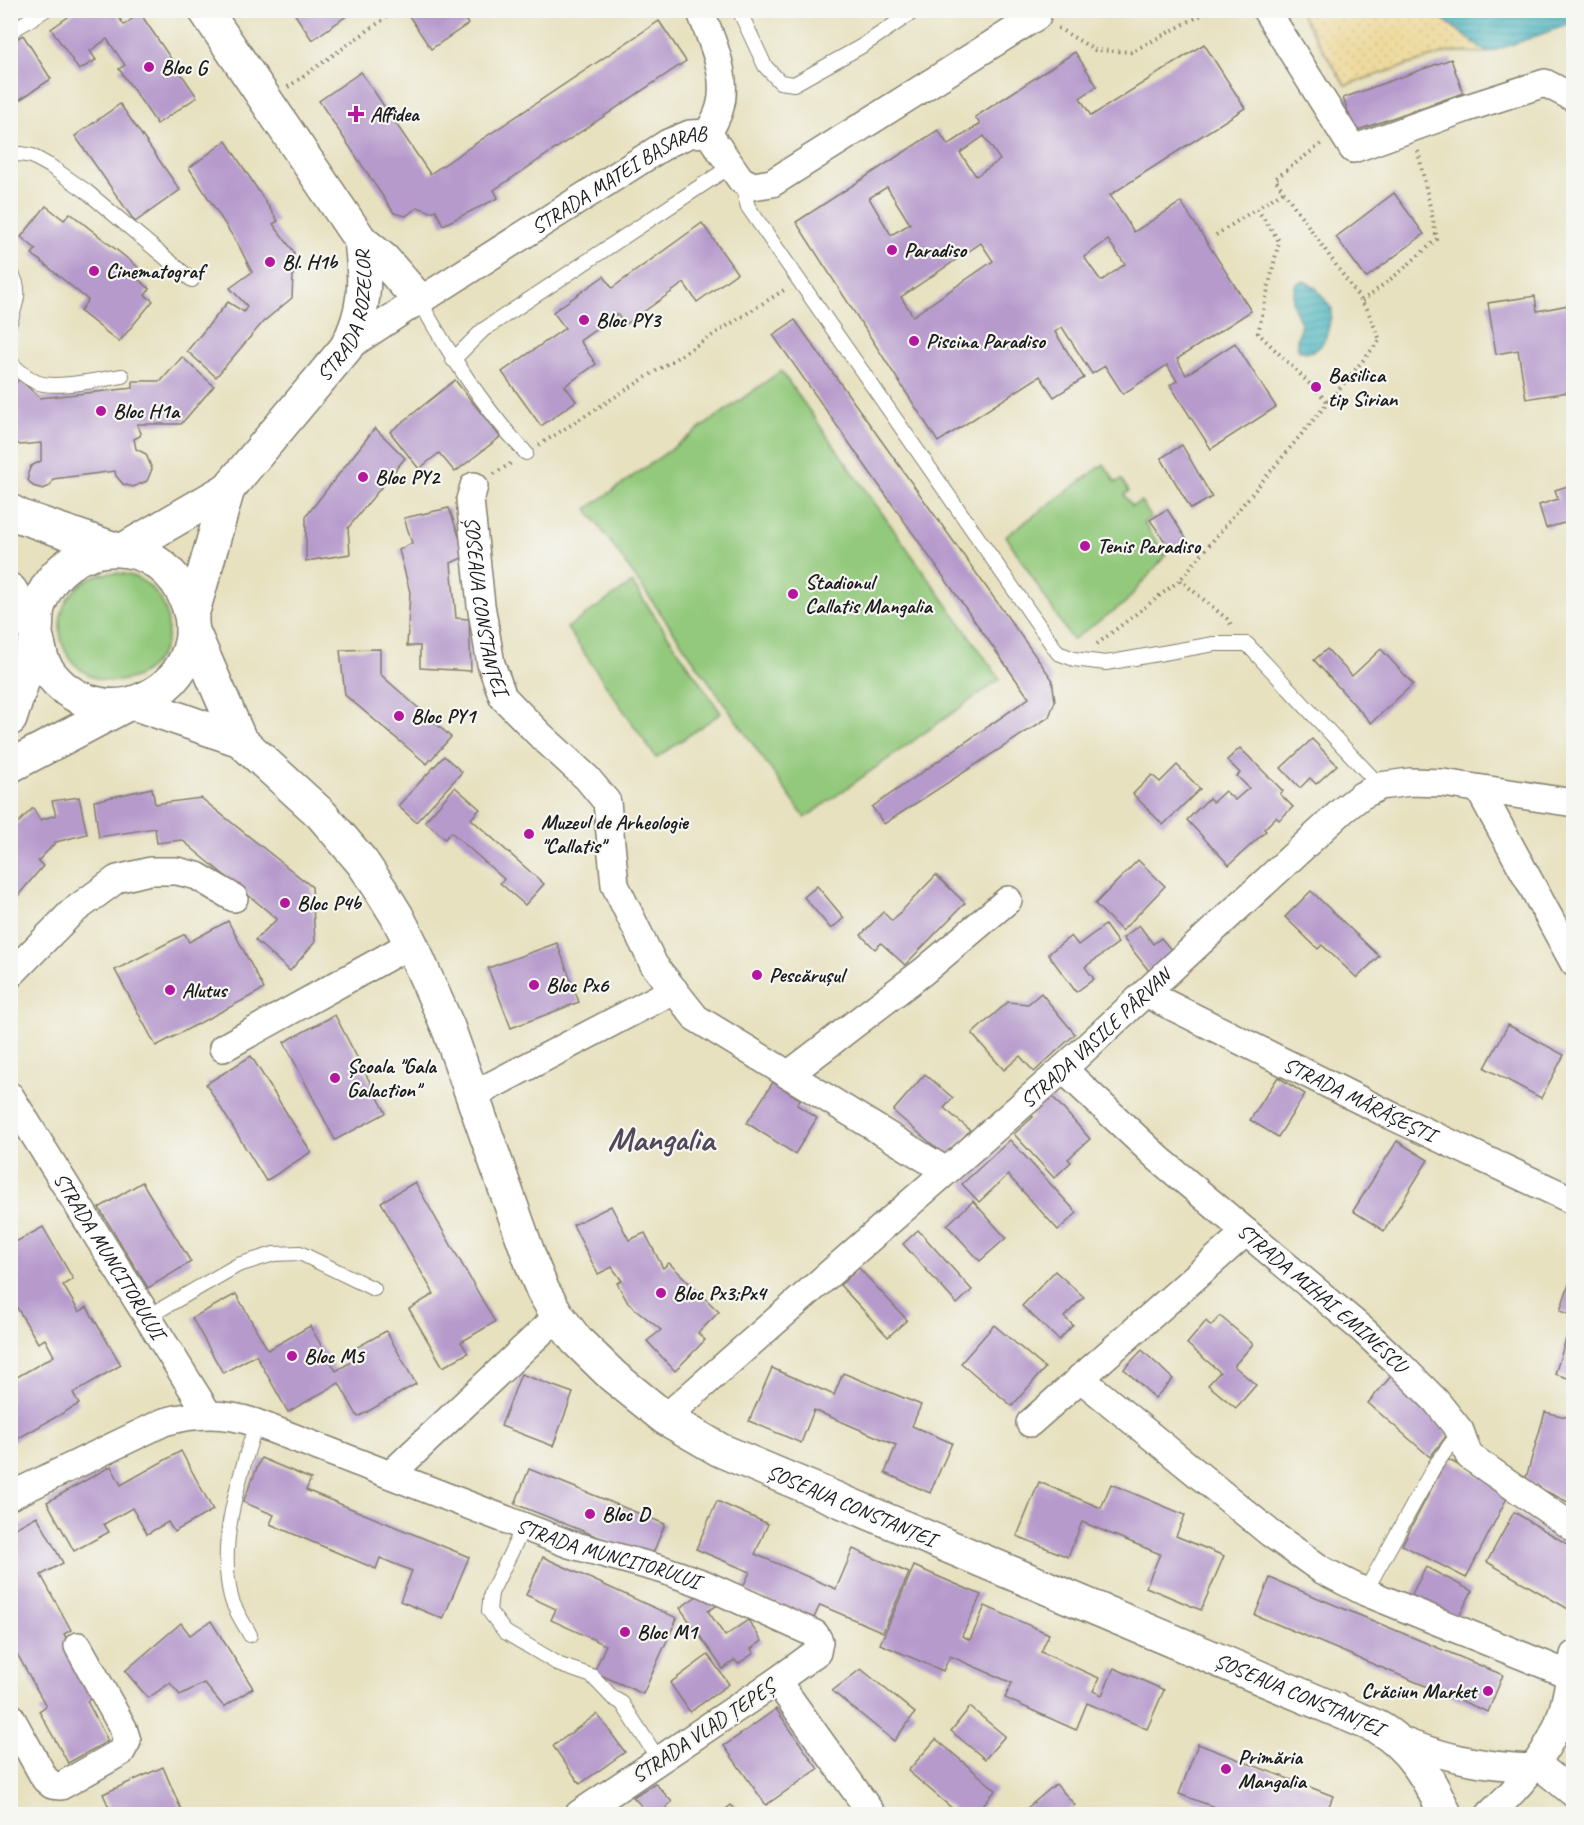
<svg xmlns="http://www.w3.org/2000/svg" width="1584" height="1825" font-family="Caveat,sans-serif">
  <defs>
    <pattern id="sand-dots" width="8" height="8" patternUnits="userSpaceOnUse" patternTransform="scale(1.5)"><rect width="8" height="8" fill="#eeda9e"/><path d="M2 2h.1M6 6h.1" fill="none" stroke="#ccba88" stroke-width="1.8" stroke-linecap="round"/></pattern>
    <pattern id="water-rules" width="6" height="5" patternUnits="userSpaceOnUse" patternTransform="scale(1.5)"><rect width="6" height="5" fill="#45b4bd"/><path d="M0 2.5h6" fill="none" stroke="#399299"/></pattern>
  </defs>
  <rect width="100%" height="100%" fill="#f6f6f2"/>
  <filter id="ink" filterUnits="userSpaceOnUse"><feTurbulence type="fractalNoise" baseFrequency=".0167" numOctaves="2"/><feDisplacementMap in="SourceGraphic" scale="12" xChannelSelector="R" yChannelSelector="G"/><feConvolveMatrix kernelMatrix="1 2 1 2 8 2 1 2 1" color-interpolation-filters="sRGB"/></filter>
  <filter id="wash" filterUnits="userSpaceOnUse"><feTurbulence type="fractalNoise" baseFrequency=".008" numOctaves="4" result="noise"/><feDisplacementMap in="SourceGraphic" scale="24" xChannelSelector="R" yChannelSelector="G"/><feGaussianBlur stdDeviation="1.35" result="paint"/><feColorMatrix in="noise" values="0 0 0 0 0 0 0 0 0 0 0 0 0 0 0 0 0 1.4 0 .05"/><feComposite in="paint" operator="in"/></filter>
  <g filter="url(#wash)">
    <rect width="100%" height="100%" fill="#e7e1bf"/>
    <g fill="#93c97b" stroke="#58724c" stroke-width="1.5">
      <polygon points="781,371 1000,679 805,818 587,509"/>
      <polygon points="1104,464 1116,483 1121,479 1129,491 1124,495 1132,506 1141,501 1151,517 1144,523 1166,555 1125,603 1072,640 1006,536"/>
      <circle cx="114" cy="627" r="54"/>
      <polygon points="632,583 721,713 656,758 567,628"/>
    </g>
    <polygon fill="url(#sand-dots)" stroke="#857b5d" stroke-width="1.5" points="1299,11 1432,11 1488,53 1449,52 1345,85"/>
    <g fill="url(#water-rules)" stroke="#30686c" stroke-width="1.5">
      <polygon points="1432,11 1573,11 1573,23 1488,53"/>
      <path d="M1304,281L1316,288L1332,309C1329,329 1325,360 1298,350L1297,340L1301,323C1293,307 1290,301 1296,284Z"/>
    </g>
    <g id="blocks">
      <g fill="#b69acc" fill-rule="evenodd">
        <polygon points="78,10 114,10 124,25 140,13 197,97 157,124 119,69 125,65 107,39 90,51 96,60 79,70 51,29"/>
        <polygon points="292,10 350,10 351,13 312,40"/>
        <polygon points="405,10 459,10 468,24 431,49"/>
        <polygon points="659,21 686,61 494,190 498,198 443,225 436,210 431,212 418,207 406,216 394,213 319,101 361,72 430,174"/>
        <polygon points="23,35 51,79 10,106 10,43"/>
        <path d="M1204,44L1245,108L1110,195L1134,232L1181,202L1251,311L1177,359L1186,375L1235,343L1276,407L1211,449L1170,385L1177,381L1167,365L1123,394L1105,366L1092,374L1062,327L1055,332L1084,378L1054,397L1040,376L938,442L796,222L938,130L948,145L980,124L975,117L1075,52L1097,86L1080,98L1091,116ZM984,136L1000,160L976,176L960,153ZM887,187L910,224L891,235L869,198ZM1108,240L1125,264L1101,281L1084,257ZM981,243L993,261L913,316L901,297Z"/>
        <polygon points="1451,59 1463,93 1355,131 1343,98"/>
        <polygon points="120,104 180,190 135,222 75,136"/>
        <polygon points="226,141 278,221 273,224 294,252 292,298 263,322 216,377 187,351 228,302 244,312 247,306 230,288 252,272 239,246 189,168"/>
        <polygon points="1394,193 1424,234 1366,278 1336,237"/>
        <polygon points="46,206 64,220 70,213 138,267 132,274 150,289 145,295 153,301 119,342 80,311 88,300 32,254 36,249 21,237"/>
        <polygon points="702,223 737,273 697,302 684,283 625,325 617,314 580,341 596,364 565,386 576,401 541,426 502,372 565,328 553,312 604,276 612,288"/>
        <polygon points="1535,296 1537,311 1569,305 1574,334 1574,391 1526,399 1518,350 1496,354 1488,303"/>
        <polygon points="795,320 1052,679 1055,701 1049,717 884,824 872,807 1029,698 773,335"/>
        <polygon points="182,357 214,386 181,424 137,424 141,433 140,436 134,439 136,449 146,454 152,469 147,481 133,487 123,484 116,476 115,471 53,479 50,486 43,489 33,486 28,480 28,473 31,466 41,461 41,443 20,445 10,437 10,380 15,384 19,379 40,398 133,388 133,381 161,381"/>
        <polygon points="455,380 500,437 455,472 439,453 419,469 390,432"/>
        <polygon points="375,428 405,458 348,528 350,554 306,561 306,516"/>
        <polygon points="1182,445 1212,497 1191,509 1161,458"/>
        <polygon points="1574,484 1574,539 1573,539 1568,522 1546,528 1539,505 1558,499 1555,490"/>
        <polygon points="449,508 466,556 451,563 456,618 469,619 471,671 420,668 420,646 407,646 410,592 399,550 412,543 404,518"/>
        <polygon points="1167,509 1187,540 1171,550 1150,520"/>
        <polygon points="380,649 380,674 451,737 427,764 345,695 340,650"/>
        <polygon points="1327,649 1352,676 1381,649 1413,684 1371,723 1314,660"/>
        <polygon points="1312,739 1337,765 1316,784 1310,778 1300,788 1281,768"/>
        <polygon points="1240,748 1283,791 1280,794 1293,807 1279,820 1276,817 1264,829 1266,831 1229,865 1187,820 1209,798 1213,802 1225,791 1235,800 1249,788 1237,776 1240,773 1227,760"/>
        <polygon points="444,756 462,772 416,822 398,806"/>
        <polygon points="1177,765 1200,789 1163,825 1133,794 1152,775 1160,782"/>
        <polygon points="455,787 480,809 471,819 544,884 525,905 500,883 504,879 451,832 445,839 425,821"/>
        <polygon points="152,788 155,804 201,798 312,887 315,942 290,971 255,940 277,919 182,840 157,843 155,828 99,837 94,801"/>
        <polygon points="79,797 87,834 56,842 38,861 43,866 10,905 10,843 13,841 10,838 10,831 33,808 40,820 56,815 52,801"/>
        <polygon points="1138,860 1165,886 1122,931 1095,904"/>
        <polygon points="936,875 965,903 905,965 881,943 875,949 861,935 883,912 892,921"/>
        <polygon points="817,886 844,918 831,929 804,897"/>
        <polygon points="1311,891 1379,956 1357,978 1322,945 1318,949 1285,917"/>
        <polygon points="228,921 264,989 156,1046 115,970 185,934 189,942"/>
        <polygon points="1105,925 1118,943 1085,967 1094,979 1076,992 1048,954 1071,936 1078,945"/>
        <polygon points="1139,925 1153,944 1161,938 1173,952 1149,971 1123,938"/>
        <polygon points="557,943 579,1002 511,1028 488,968"/>
        <polygon points="1041,993 1075,1034 1034,1072 1020,1056 1004,1070 972,1034 1008,1002 1028,1004"/>
        <polygon points="335,1015 386,1113 335,1140 284,1042"/>
        <polygon points="1508,1025 1564,1055 1541,1098 1485,1068"/>
        <polygon points="251,1056 311,1152 266,1181 206,1084"/>
        <polygon points="925,1074 953,1098 944,1108 970,1130 947,1157 893,1111"/>
        <polygon points="1278,1077 1305,1094 1278,1137 1250,1120"/>
        <polygon points="773,1082 800,1099 797,1105 817,1118 795,1154 747,1123"/>
        <polygon points="1051,1095 1090,1139 1068,1159 1071,1162 1054,1178 1014,1134 1033,1117 1030,1114"/>
        <polygon points="1010,1140 1077,1213 1058,1230 1008,1175 979,1202 962,1184"/>
        <polygon points="1397,1141 1428,1160 1384,1231 1353,1211"/>
        <polygon points="142,1182 191,1262 148,1288 99,1208"/>
        <polygon points="415,1182 495,1322 461,1342 468,1353 443,1367 409,1309 434,1294 381,1202"/>
        <polygon points="973,1201 1006,1238 980,1261 947,1225"/>
        <polygon points="611,1206 629,1240 645,1233 663,1268 669,1263 719,1312 698,1333 705,1340 675,1371 647,1341 661,1330 628,1303 617,1283 622,1281 612,1267 598,1274 573,1225"/>
        <polygon points="43,1227 73,1279 63,1285 79,1312 87,1307 121,1365 73,1393 79,1404 10,1443 10,1381 54,1356 45,1339 38,1343 10,1296 10,1287 18,1283 10,1270 10,1245"/>
        <polygon points="918,1230 972,1290 957,1304 903,1244"/>
        <polygon points="859,1268 907,1320 888,1337 840,1285"/>
        <polygon points="1055,1271 1084,1297 1064,1317 1073,1325 1059,1340 1022,1306"/>
        <polygon points="1572,1275 1574,1275 1574,1323 1569,1321 1569,1314 1560,1311"/>
        <polygon points="236,1294 268,1350 310,1326 336,1371 358,1358 354,1349 386,1331 416,1384 358,1417 339,1383 288,1412 256,1355 223,1373 192,1318"/>
        <polygon points="1220,1316 1253,1344 1234,1366 1256,1385 1236,1408 1208,1385 1220,1372 1187,1344 1206,1321 1211,1326"/>
        <polygon points="994,1325 1045,1368 1012,1406 961,1363"/>
        <polygon points="1567,1336 1574,1338 1574,1380 1555,1374"/>
        <polygon points="1142,1350 1173,1379 1155,1398 1124,1369"/>
        <polygon points="772,1368 834,1395 843,1373 921,1405 912,1426 952,1443 930,1493 885,1473 896,1445 814,1410 801,1443 749,1421"/>
        <polygon points="521,1374 573,1393 553,1446 501,1426"/>
        <polygon points="1393,1374 1448,1434 1430,1457 1368,1403"/>
        <polygon points="1545,1412 1574,1419 1572,1504 1525,1481"/>
        <polygon points="181,1451 213,1510 174,1532 168,1522 147,1534 132,1508 104,1524 109,1532 74,1551 47,1502 111,1466 121,1485"/>
        <polygon points="261,1458 311,1479 306,1490 469,1557 443,1619 400,1601 412,1571 380,1558 376,1569 270,1524 274,1515 243,1502"/>
        <polygon points="1447,1459 1510,1492 1466,1578 1402,1545"/>
        <polygon points="529,1469 665,1524 651,1558 515,1504"/>
        <polygon points="1039,1482 1101,1508 1111,1484 1185,1515 1176,1536 1224,1556 1201,1610 1146,1587 1160,1554 1082,1522 1068,1557 1017,1536"/>
        <polygon points="717,1501 768,1524 755,1554 836,1589 853,1549 909,1573 883,1632 820,1605 813,1620 742,1589 750,1572 696,1549"/>
        <polygon points="1514,1512 1572,1547 1574,1588 1570,1610 1487,1562"/>
        <polygon points="37,1516 63,1563 41,1575 71,1630 64,1634 97,1695 87,1701 108,1741 68,1763 39,1711 46,1706 10,1641 10,1531"/>
        <polygon points="543,1557 677,1618 643,1694 594,1672 606,1645 551,1620 556,1609 526,1595"/>
        <polygon points="914,1566 981,1595 962,1636 970,1640 985,1606 1049,1634 1041,1652 1099,1678 1093,1691 1102,1695 1114,1668 1164,1690 1147,1729 1087,1703 1076,1730 1005,1698 1012,1683 950,1656 943,1671 880,1644"/>
        <polygon points="1426,1567 1472,1591 1457,1620 1411,1596"/>
        <polygon points="1270,1578 1503,1675 1488,1712 1255,1615"/>
        <polygon points="707,1589 718,1605 708,1611 725,1636 748,1620 762,1641 751,1649 754,1653 738,1664 735,1660 723,1669 680,1608"/>
        <polygon points="211,1621 253,1688 224,1707 204,1683 180,1695 170,1683 148,1698 125,1671 181,1623 190,1635"/>
        <polygon points="708,1655 729,1684 690,1712 670,1683"/>
        <polygon points="861,1669 915,1713 894,1741 832,1691"/>
        <polygon points="970,1707 1005,1736 985,1759 951,1731"/>
        <polygon points="776,1709 818,1769 766,1805 724,1746"/>
        <polygon points="597,1714 625,1752 580,1784 553,1746"/>
        <polygon points="936,1739 996,1790 975,1814 959,1814 908,1771"/>
        <polygon points="1198,1744 1333,1796 1326,1814 1233,1814 1179,1794"/>
        <polygon points="1574,1748 1574,1773 1566,1770"/>
        <polygon points="163,1767 183,1814 112,1814 103,1794"/>
        <polygon points="655,1783 672,1802 666,1807 673,1814 649,1814 633,1797"/>
        <polygon points="1056,1784 1075,1805 1064,1814 1020,1814"/>
        <polygon points="731,1805 739,1814 720,1814"/>
      </g>
    </g>
  </g>
  <g filter="url(#ink)">
    <use href="#blocks" fill-opacity="0" stroke="#827e6e" stroke-width="1.5"/>
    <g fill="none" stroke-linecap="round" stroke-linejoin="round">
      <defs>
        <g id="lane">
          <polyline points="739,10 765,66 780,82 794,84 862,46 916,10"/>
          <polyline points="10,32 45,10"/>
          <polyline points="10,156 20,154 32,156 50,166 86,191 192,280"/>
          <polyline points="741,180 748,207 1058,653 1074,659 1106,663 1214,644 1247,644 1380,786"/>
          <path d="M10,271C23,290 16,302 10,322"/>
          <path d="M419,300C450,355 483,407 526,453"/>
          <polyline points="453,360 483,330 731,166"/>
          <path d="M10,361C16,369 27,378 36,382C55,390 101,379 122,376"/>
          <polyline points="149,1316 238,1265 274,1254 300,1253 374,1289"/>
          <polyline points="523,1528 491,1593 489,1611 505,1632 560,1665 592,1676 613,1698 622,1703 659,1760"/>
          <polyline points="1365,1592 1434,1467 1460,1431"/>
          <path d="M250,1635C244,1623 234,1610 231,1597C217,1541 240,1477 256,1423"/>
        </g>
        <g id="street">
          <path d="M700,10C711,39 729,76 720,107C718,116 713,124 708,133"/>
          <polyline points="1266,10 1353,149 1464,109 1545,83 1574,98"/>
          <path id="s1" d="M346,348L419,300L434,292L668,143L690,134L708,133L741,180L753,186L772,183L1037,16"/>
          <path id="s2" d="M474,486L470,500L481,605L491,664L503,697L539,734L587,778L607,802L615,885L654,965L696,1018L946,1171"/>
          <polyline points="1479,789 1574,963"/>
          <polyline points="10,975 72,912 117,879 150,871 177,871 197,876 234,898"/>
          <path id="s3" d="M1147,994L1392,1116L1574,1201"/>
          <polyline points="223,1048 411,944"/>
          <path id="s4" d="M1063,1069L1159,1159L1364,1331L1401,1366L1436,1401L1460,1431L1469,1456L1574,1528"/>
          <polyline points="788,1075 924,971 1008,900"/>
          <polyline points="473,1095 674,990"/>
          <path id="s5" d="M10,1096L208,1414"/>
          <polyline points="1080,1378 1270,1533 1322,1570 1365,1592 1570,1675"/>
          <path id="s6" d="M665,1418L1063,1069L1343,810L1361,796L1380,786L1410,782L1443,783L1574,803"/>
          <polyline points="1030,1423 1246,1232"/>
          <polyline points="391,1474 558,1316"/>
          <path id="s7" d="M10,1496L164,1422C196,1413 224,1412 256,1423L569,1544L664,1570L704,1584L815,1634L819,1641L817,1652L777,1681L579,1814"/>
          <polyline points="777,1681 872,1814"/>
          <polyline points="10,1716 45,1779 52,1785 61,1786 121,1752 127,1741 123,1728 78,1646"/>
          <path d="M1395,1738C1441,1757 1482,1766 1532,1768"/>
          <polyline points="1536,1763 1574,1794"/>
          <path d="M1490,1814C1520,1786 1552,1751 1563,1709C1568,1692 1570,1673 1574,1655"/>
        </g>
        <g id="secondary">
          <polyline points="361,241 384,260 419,300"/>
          <path id="s8" d="M123,550L228,489L346,348C366,312 366,281 361,241L205,10"/>
          <polyline points="192,615 228,489"/>
          <polyline points="192,629 240,740"/>
          <path id="s9" d="M133,703L240,740L321,814L362,862L381,890L397,916L411,944L448,1027L533,1267L543,1291L558,1316L576,1340L613,1376L665,1418L720,1450L1377,1727C1411,1746 1430,1780 1445,1814"/>
        </g>
        <g id="primary">
          <polyline points="10,511 22,517 115,549"/>
          <path d="M10,590C18,603 27,616 34,629C39,640 39,653 44,664C63,698 105,715 141,700C164,691 182,673 189,650C194,635 193,619 188,605C164,531 64,532 39,605C36,613 37,624 36,632"/>
          <polyline points="10,719 36,640"/>
          <polyline points="10,766 124,706"/>
        </g>
      </defs>
      <use href="#lane" stroke="#827e6e" stroke-width="16"/>
      <use href="#street" stroke="#827e6e" stroke-width="30"/>
      <use href="#secondary" stroke="#827e6e" stroke-width="36"/>
      <use href="#primary" stroke="#827e6e" stroke-width="36"/>
      <g stroke="#827e6e" stroke-width="4" stroke-dasharray="1.5 4.5" stroke-linecap="butt">
        <polyline points="1058,28 1095,50 1131,52 1211,10"/>
        <polyline points="288,87 394,12 393,10"/>
        <polyline points="1257,209 1279,241 1258,333 1328,402"/>
        <polyline points="1216,235 1284,191"/>
        <polyline points="1362,301 1401,271 1437,239 1418,151"/>
        <polyline points="539,445 784,290"/>
        <polyline points="494,474 513,462"/>
        <polyline points="1180,580 1227,619 1233,627"/>
        <polyline points="1097,644 1180,580 1380,340 1367,309 1275,179 1321,144"/>
      </g>
      <use href="#lane" stroke="#fff" stroke-width="14"/>
      <use href="#street" stroke="#fff" stroke-width="27"/>
      <use href="#secondary" stroke="#fff" stroke-width="33"/>
      <use href="#primary" stroke="#fff" stroke-width="33"/>
    </g>
  </g>
  <g fill="#b5179e" stroke="#f6f6f2" stroke-width="2">
    <circle cx="149" cy="67" r="6"/>
    <path d="M353 105h6v6h6v6h-6v6h-6v-6h-6v-6h6z"/>
    <circle cx="892" cy="250" r="6"/>
    <circle cx="270" cy="262" r="6"/>
    <circle cx="94" cy="271" r="6"/>
    <circle cx="584" cy="320" r="6"/>
    <circle cx="914" cy="341" r="6"/>
    <circle cx="1316" cy="387" r="6"/>
    <circle cx="101" cy="411" r="6"/>
    <circle cx="363" cy="477" r="6"/>
    <circle cx="1085" cy="546" r="6"/>
    <circle cx="793" cy="594" r="6"/>
    <circle cx="399" cy="716" r="6"/>
    <circle cx="529" cy="834" r="6"/>
    <circle cx="285" cy="903" r="6"/>
    <circle cx="757" cy="975" r="6"/>
    <circle cx="534" cy="985" r="6"/>
    <circle cx="170" cy="990" r="6"/>
    <circle cx="335" cy="1078" r="6"/>
    <circle cx="661" cy="1293" r="6"/>
    <circle cx="292" cy="1356" r="6"/>
    <circle cx="590" cy="1514" r="6"/>
    <circle cx="625" cy="1632" r="6"/>
    <circle cx="1488" cy="1691" r="6"/>
    <circle cx="1226" cy="1769" r="6"/>
  </g>
  <g text-anchor="middle" dominant-baseline="central" stroke-width="4.5" stroke-linejoin="round" paint-order="stroke">
    <g font-size="21" font-weight="bold" fill="#1c1c1c" stroke="#f6f6f2" text-anchor="start">
      <text x="161" y="67">Bloc G</text>
      <text x="370" y="114">Affidea</text>
      <text x="904" y="250">Paradiso</text>
      <text x="282" y="262">Bl. H1b</text>
      <text x="106" y="271">Cinematograf</text>
      <text x="596" y="320">Bloc PY3</text>
      <text x="926" y="341">Piscina Paradiso</text>
      <text x="1328" y="375">Basilica<tspan x="1328" dy="24">tip Sirian</tspan></text>
      <text x="113" y="411">Bloc H1a</text>
      <text x="375" y="477">Bloc PY2</text>
      <text x="1097" y="546">Tenis Paradiso</text>
      <text x="805" y="582">Stadionul<tspan x="805" dy="24">Callatis Mangalia</tspan></text>
      <text x="411" y="716">Bloc PY1</text>
      <text x="541" y="822">Muzeul de Arheologie<tspan x="541" dy="24">"Callatis"</tspan></text>
      <text x="297" y="903">Bloc P4b</text>
      <text x="769" y="975">Pescărușul</text>
      <text x="546" y="985">Bloc Px6</text>
      <text x="182" y="990">Alutus</text>
      <text x="347" y="1066">Școala "Gala<tspan x="347" dy="24">Galaction"</tspan></text>
      <text x="673" y="1293">Bloc Px3;Px4</text>
      <text x="304" y="1356">Bloc M5</text>
      <text x="602" y="1514">Bloc D</text>
      <text x="637" y="1632">Bloc M1</text>
      <text x="1476" y="1691" text-anchor="end">Crăciun Market</text>
      <text x="1238" y="1757">Primăria<tspan x="1238" dy="24">Mangalia</tspan></text>
    </g>
    <g font-size="21" fill="#1c1c1c" stroke="#f6f6f2">
      <text stroke="none"><textPath href="#s1" startOffset="322">STRADA MATEI BASARAB</textPath></text>
      <text stroke="none"><textPath href="#s8" startOffset="336">STRADA ROZELOR</textPath></text>
      <text stroke="none"><textPath href="#s2" startOffset="122">ȘOSEAUA CONSTANȚEI</textPath></text>
      <text stroke="none"><textPath href="#s6" startOffset="574">STRADA VASILE PÂRVAN</textPath></text>
      <text stroke="none"><textPath href="#s3" startOffset="237">STRADA MĂRĂȘEȘTI</textPath></text>
      <text stroke="none"><textPath href="#s5" startOffset="188">STRADA MUNCITORULUI</textPath></text>
      <text stroke="none"><textPath href="#s4" startOffset="346">STRADA MIHAI EMINESCU</textPath></text>
      <text stroke="none"><textPath href="#s9" startOffset="1137">ȘOSEAUA CONSTANȚEI</textPath></text>
      <text stroke="none"><textPath href="#s7" startOffset="640">STRADA MUNCITORULUI</textPath></text>
      <text stroke="none"><textPath href="#s9" startOffset="1623">ȘOSEAUA CONSTANȚEI</textPath></text>
      <text transform="translate(703 1731) rotate(-34)">STRADA VLAD ȚEPEȘ</text>
    </g>
    <g font-size="33" font-weight="bold" fill="#52485a" stroke="#f6f6f2">
      <text x="661" y="1139">Mangalia</text>
    </g>
  </g>
  <rect width="1584" height="1825" fill="none" stroke="#f6f6f2" stroke-width="36"/>
</svg>
